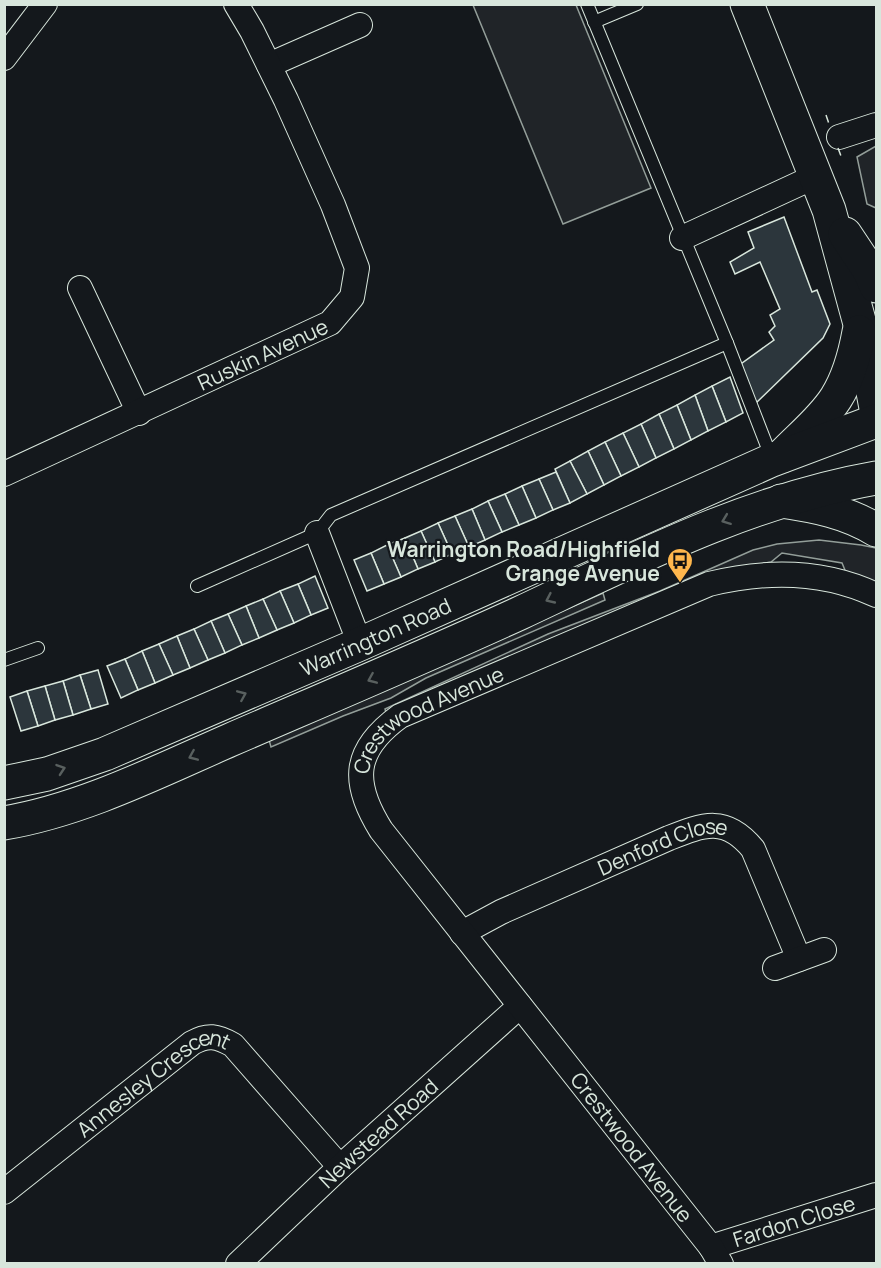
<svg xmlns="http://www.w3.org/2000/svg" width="881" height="1268" font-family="Manrope,sans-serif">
  <rect width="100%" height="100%" fill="#14181c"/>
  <g fill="#202428" stroke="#939e99" stroke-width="1.5">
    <polygon points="473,5 576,5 651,188 563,224"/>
    <polygon points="876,146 876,208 867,204 857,157"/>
    <polygon points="819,540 861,545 876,548 876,584 847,575 842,563 782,553 771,562 743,567 386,713 385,709 548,634 660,591 753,550 777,544"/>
    <polygon points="603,593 605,600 426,678 391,698 343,716 271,747 269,740"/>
  </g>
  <g fill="#2c363c" stroke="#d8e6dc" stroke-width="1.5">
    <polygon points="784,217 812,292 817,290 830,324 823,338 756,403 738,366 774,340 769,332 775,326 770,315 780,309 760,262 735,274 730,262 754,248 748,232"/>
    <polygon points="730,377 743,413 726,422 712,386"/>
    <polygon points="712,386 726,422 708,431 695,395"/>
    <polygon points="695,395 708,431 691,440 677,405"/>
    <polygon points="677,405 691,440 674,449 659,414"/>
    <polygon points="659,414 674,449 656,458 641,424"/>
    <polygon points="641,424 656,458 639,467 623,433"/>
    <polygon points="623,433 639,467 621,476 605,442"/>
    <polygon points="605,442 621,476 604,485 588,451"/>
    <polygon points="588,451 604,485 587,494 570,461"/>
    <polygon points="570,461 587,494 570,503 555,469"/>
    <polygon points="556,472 570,503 553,510 539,479"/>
    <polygon points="539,479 553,510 536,518 522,486"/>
    <polygon points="522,486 536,518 519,525 505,494"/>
    <polygon points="505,494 519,525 502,532 488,501"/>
    <polygon points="488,501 502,532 485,540 472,509"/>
    <polygon points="472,509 485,540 469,547 455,516"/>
    <polygon points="455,516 469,547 452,554 438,523"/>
    <polygon points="438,523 452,554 435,562 421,531"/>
    <polygon points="421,531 435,562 418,569 405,538"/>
    <polygon points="405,538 418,569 401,577 387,545"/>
    <polygon points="387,545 401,577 384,584 371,553"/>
    <polygon points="371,553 384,584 367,591 354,560"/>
    <polygon points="315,576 328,608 311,615 298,584"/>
    <polygon points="298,584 311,615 294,623 280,591"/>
    <polygon points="280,591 294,623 277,630 263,599"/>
    <polygon points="263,599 277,630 259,638 246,606"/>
    <polygon points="246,606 259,638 242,645 228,614"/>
    <polygon points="228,614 242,645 225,653 211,621"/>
    <polygon points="211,621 225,653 208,660 194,629"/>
    <polygon points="194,629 208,660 190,668 177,636"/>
    <polygon points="177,636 190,668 173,675 159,644"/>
    <polygon points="159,644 173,675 155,683 142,651"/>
    <polygon points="142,651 155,683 138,690 125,659"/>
    <polygon points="125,659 138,690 121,698 107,666"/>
    <polygon points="98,670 108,704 91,709 80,675"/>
    <polygon points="80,675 91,709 73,715 63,681"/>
    <polygon points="63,681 73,715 55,720 45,686"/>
    <polygon points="45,686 55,720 38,726 27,691"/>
    <polygon points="27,691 38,726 21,731 10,697"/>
  </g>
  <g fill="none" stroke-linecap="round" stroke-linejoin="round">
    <defs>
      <g id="service">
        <polyline points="587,4 727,343 772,459"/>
        <polyline points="594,22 637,4"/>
        <polyline points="197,586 317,533 331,515 727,343"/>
        <polyline points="4,660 38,648"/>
      </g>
      <g id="minor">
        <polyline points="4,58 45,4"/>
        <polyline points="269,65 360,25"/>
        <polyline points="839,137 876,125"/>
        <polyline points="682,238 816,176"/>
        <polyline points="80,288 139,413"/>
        <path id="s1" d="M4,474L330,323L352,297L357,268L333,205L286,100L252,31L236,4"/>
        <polyline points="317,533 360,644"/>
        <path id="s2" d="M462,933L501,912L669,838C704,824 726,816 753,849L799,959"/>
        <polyline points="775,968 824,950"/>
        <path id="s3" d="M4,1192L192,1043C208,1034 217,1036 233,1045L340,1167"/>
        <path id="s4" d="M711,1247L876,1195"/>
        <path id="s5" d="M238,1264L340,1167L520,1006"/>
        <path id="s6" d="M721,1264L711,1247L381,830C351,782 353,750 400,716L709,584C766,570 823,570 876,595"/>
      </g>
      <g id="secondary">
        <polyline points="747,4 829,210 860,324 876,408"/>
        <polyline points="845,234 869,270 876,286"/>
        <path d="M782,456C800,437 822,420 836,398C848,379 855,354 859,332"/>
        <path d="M781,501C815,506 847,512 876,530"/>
      </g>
      <g id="trunk">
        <path id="s7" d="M4,783L47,774L105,754L360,644L772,460L876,421"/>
        <path d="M4,823C82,810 159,771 230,740C327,698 424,657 520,613C635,559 750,500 876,478"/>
      </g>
    </defs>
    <use href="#service" stroke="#d8e6dc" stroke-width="14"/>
    <use href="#minor" stroke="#d8e6dc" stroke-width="26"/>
    <use href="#secondary" stroke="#d8e6dc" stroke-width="35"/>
    <use href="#trunk" stroke="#d8e6dc" stroke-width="35"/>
    <use href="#service" stroke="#14181c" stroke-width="12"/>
    <use href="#minor" stroke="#14181c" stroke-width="24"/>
    <use href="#secondary" stroke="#14181c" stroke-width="33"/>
    <use href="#trunk" stroke="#14181c" stroke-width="33"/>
    <g stroke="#d8e6dc" stroke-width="1.5" stroke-dasharray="8 3" stroke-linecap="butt">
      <polyline points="826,115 829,124"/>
      <polyline points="838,148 841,156"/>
    </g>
  </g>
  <defs><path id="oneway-chevron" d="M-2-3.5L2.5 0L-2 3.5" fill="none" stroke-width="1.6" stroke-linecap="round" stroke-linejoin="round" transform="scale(1.5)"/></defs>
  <g stroke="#59605f">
    <use href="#oneway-chevron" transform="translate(726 520) rotate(159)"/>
    <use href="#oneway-chevron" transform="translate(550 599) rotate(155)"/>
    <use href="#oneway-chevron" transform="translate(372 679) rotate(157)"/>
    <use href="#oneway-chevron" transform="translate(242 695) rotate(-23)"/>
    <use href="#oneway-chevron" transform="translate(193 756) rotate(157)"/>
    <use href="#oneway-chevron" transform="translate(61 769) rotate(-19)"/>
  </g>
  <defs>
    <symbol id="bus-pin" viewBox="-11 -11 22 30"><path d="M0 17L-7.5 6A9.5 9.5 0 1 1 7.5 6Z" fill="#ffb74d" stroke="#14181c"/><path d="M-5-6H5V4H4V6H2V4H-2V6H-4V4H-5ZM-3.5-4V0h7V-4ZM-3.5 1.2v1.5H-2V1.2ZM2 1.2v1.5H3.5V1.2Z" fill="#111"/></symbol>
  </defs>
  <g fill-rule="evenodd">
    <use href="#bus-pin" x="665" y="546" width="30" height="40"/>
  </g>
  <g text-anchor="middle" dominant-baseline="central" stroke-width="4.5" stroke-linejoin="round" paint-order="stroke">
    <g font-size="21" fill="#d8e6dc" stroke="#14181c">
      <text stroke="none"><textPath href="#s1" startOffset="285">Ruskin Avenue</textPath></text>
      <text stroke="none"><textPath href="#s7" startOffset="400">Warrington Road</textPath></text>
      <text stroke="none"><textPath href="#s6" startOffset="704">Crestwood Avenue</textPath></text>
      <text stroke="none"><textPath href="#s2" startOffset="220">Denford Close</textPath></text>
      <text stroke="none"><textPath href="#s3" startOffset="188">Annesley Crescent</textPath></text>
      <text stroke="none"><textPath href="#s5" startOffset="192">Newstead Road</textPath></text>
      <text transform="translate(632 1147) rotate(52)">Crestwood Avenue</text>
      <text stroke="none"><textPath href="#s4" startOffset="87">Fardon Close</textPath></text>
    </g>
    <g font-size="21" font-weight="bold" fill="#d8e6dc" stroke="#14181c" text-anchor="end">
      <text x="660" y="549">Warrington Road/Highfield<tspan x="660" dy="24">Grange Avenue</tspan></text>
    </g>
  </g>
  <rect width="881" height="1268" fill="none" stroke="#d8e6dc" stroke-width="12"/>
</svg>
